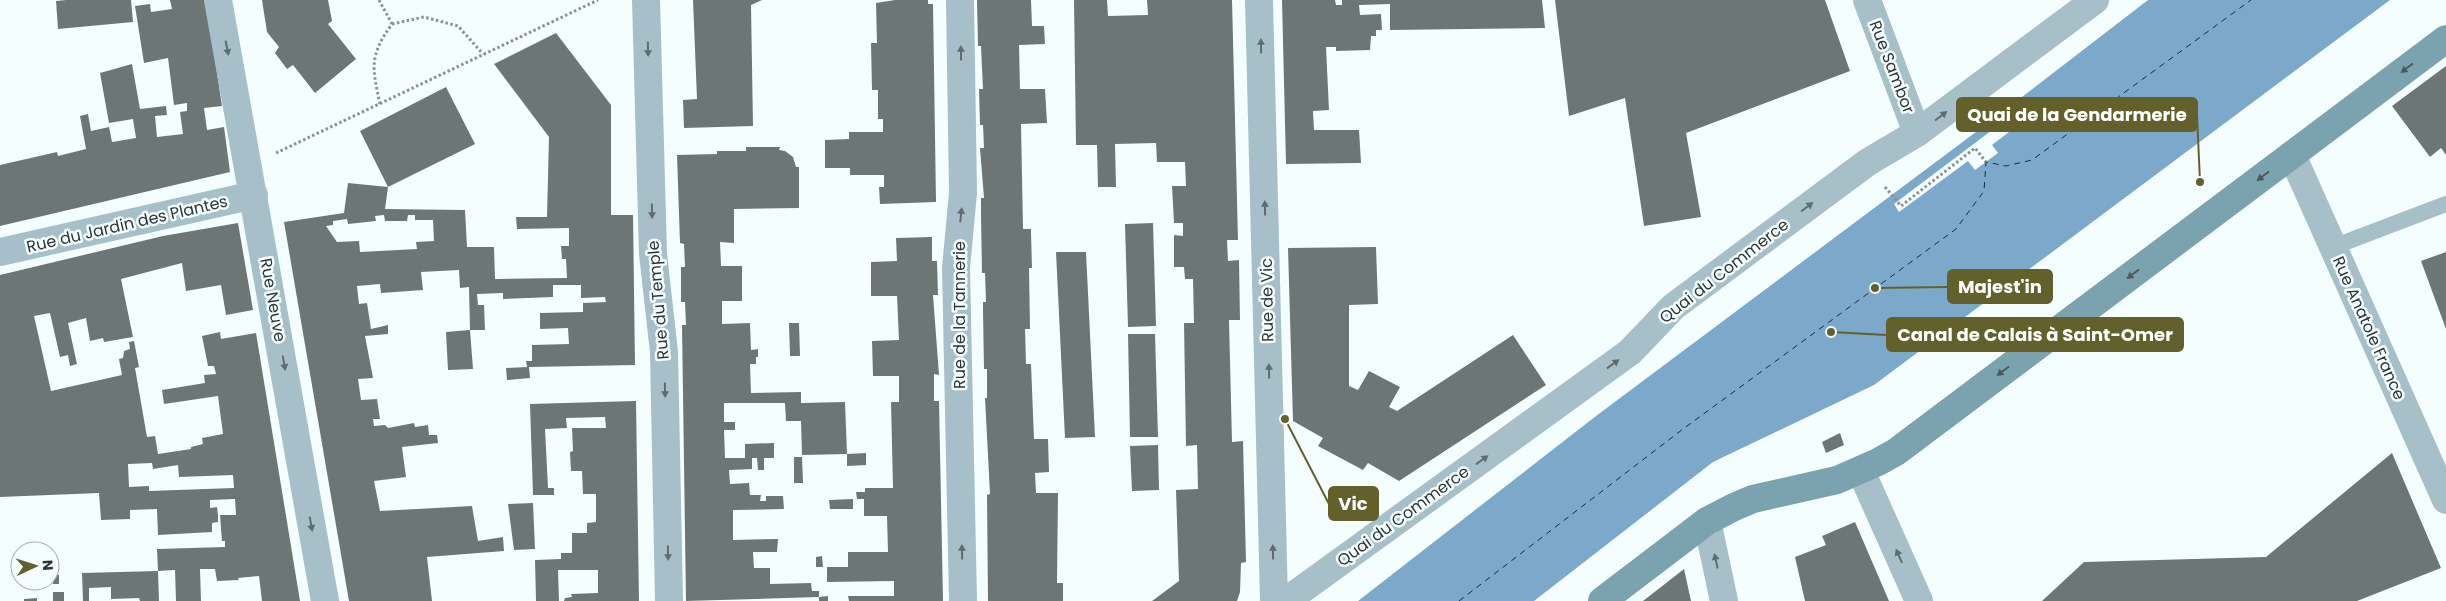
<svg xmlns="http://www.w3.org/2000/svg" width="2446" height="601" font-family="Poppins,sans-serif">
  <rect width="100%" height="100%" fill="#f4fefe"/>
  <polygon fill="#7ca9ca" points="2148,0 2390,0 1874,385 1713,462 1534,601 1358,601 1596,416 1988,123"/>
  <polygon fill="#f4fefe" points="2028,103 2035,112 1992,145 1998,153 1975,170 1968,161 1899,212 1894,204"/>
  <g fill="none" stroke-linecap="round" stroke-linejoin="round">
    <polyline stroke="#0d324a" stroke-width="1" stroke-dasharray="6 5" stroke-linecap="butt" points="1459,601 1683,429 1956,229 1984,191 1986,162 2006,166 2032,160 2251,0"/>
  </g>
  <g fill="#6c7775" fill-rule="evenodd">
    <polygon points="66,0 131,0 133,22 58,29 56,1"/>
    <polygon points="170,0 206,0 222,106 204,108 207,130 224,127 230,172 0,226 0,165 57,152 58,156 86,149 80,116 88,114 91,131 109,127 112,142 136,138 133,119 109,123 100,73 132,64 140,109 166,106 167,115 155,116 157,137 183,134 180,112 187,111 187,103 174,105 168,58 144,63 135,6 150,4 151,12 172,9"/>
    <polygon points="262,0 328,0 332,21 328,24 356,59 315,93 293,65 287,69 275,53 279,47 267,32"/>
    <polygon points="693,0 762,0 751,5 753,126 684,128 683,100 697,99"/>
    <polygon points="895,0 928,0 928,4 933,4 936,202 880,204 879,187 884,187 884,175 850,175 850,168 825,168 825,140 849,139 849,132 883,132 883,119 878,119 878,90 872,90 871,43 877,43 876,3"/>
    <polygon points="977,0 1031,0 1032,26 1044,26 1045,44 1019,45 1020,89 1045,89 1047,123 1021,124 1023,229 1031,229 1031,233 1032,268 1029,268 1030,329 1025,329 1026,364 1031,364 1034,439 1048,439 1049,472 1035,473 1036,493 1058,493 1057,583 1063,583 1063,601 988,601 987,495 990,494 985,398 987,398 987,369 984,369 983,310 983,302 986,302 985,273 982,273 981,213 981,198 984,198 980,148 984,148 983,125 980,125 979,89 983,89 981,46 978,46"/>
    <polygon points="1074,0 1107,0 1108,16 1148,15 1147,0 1232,0 1238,240 1227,240 1228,261 1239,260 1240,320 1229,320 1232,442 1243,441 1246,562 1241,563 1240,592 1237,601 1152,601 1179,581 1176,490 1198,489 1197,445 1186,446 1184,323 1194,323 1193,279 1185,279 1184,267 1174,267 1174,235 1183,236 1183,223 1174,223 1172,186 1186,186 1185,162 1157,162 1156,143 1115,144 1116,187 1098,187 1097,145 1076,145"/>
    <polygon points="1282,0 1335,0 1336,5 1342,5 1342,0 1542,0 1545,28 1390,30 1390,4 1359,5 1360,15 1381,14 1382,30 1376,30 1376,36 1371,36 1370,50 1336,51 1336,47 1326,47 1329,110 1313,111 1314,130 1359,130 1361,163 1286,164"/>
    <polygon points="1555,0 1825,0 1850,71 1686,133 1701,217 1644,226 1625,98 1569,116"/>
    <path d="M556,33L611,105V215H633L635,365L529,367L530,378L507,380L506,368L527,367L526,361H532V345L569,344L568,328L540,329V313L583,312V303L606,302L605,297L581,298V285H553V297L503,299V293L477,294L478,305H484L485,330H470L469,287L460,288L459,270L421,272L423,290L381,293L380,284L357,286L359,304L367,303L371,329L388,325V334L365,336L373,378L358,379L361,400L377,399L380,419H373L374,426L385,425L388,428L414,423L415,427L428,425L429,435H437L438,443L402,447L406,477L374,481L380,511L472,506L478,541L503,537L504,551L427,557L432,601H349L284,222L344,213L348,183L388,187L385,209L465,210L467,247H494L495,279L567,278L566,259H562L561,246H569V228L517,229L516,217H547L549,137L494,64ZM384,215L385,221H407L408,215H415V220H433L434,241L416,242L417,249L360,252L359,241L337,242L326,226L333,225V221L347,219L348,224L376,221L375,216Z"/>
    <polygon points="2446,66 2446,155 2441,148 2430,157 2392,106"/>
    <polygon points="446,87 475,144 388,187 360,131"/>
    <polygon points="746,147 780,147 779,150 785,151 793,157 796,167 799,167 799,208 734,209 734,243 720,242 721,266 742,266 742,301 722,301 722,324 750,323 751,350 758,349 758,357 756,357 756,364 750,364 751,393 801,392 801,403 845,402 847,454 802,455 801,421 786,421 785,403 724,403 724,422 735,422 735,430 724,430 725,458 745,458 745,444 774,443 774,458 764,458 764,470 758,470 757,458 752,458 752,469 729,470 730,484 749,483 750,495 761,495 760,501 766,501 766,496 783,496 784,509 733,510 733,540 778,539 777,552 753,552 754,568 770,568 770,584 811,583 812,591 819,591 819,597 686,601 682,325 686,325 685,302 681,302 681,267 685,267 684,244 680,243 677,155 717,154 717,151 746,151"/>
    <path d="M238,223L253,310L226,315L221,285L186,291L182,263L121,279L133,337L104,342L103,338L90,341L86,318L68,323L77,364L70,366L68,355L60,357L50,313L34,316L51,391L122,375L119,359L123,358L124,351L130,349L129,342L134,341L139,367L135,368L147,437L155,436L158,454L191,449V447L203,444L202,438L223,434L218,396L164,404L162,390L205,383L204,375L216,374L214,366H208L202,336L220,332L221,339L256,333L300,601H262L259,576L238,578L239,580L217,581L215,569H200L201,601H176L175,570L158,571L157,549L225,547V541H222L220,515H236L235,499L210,500V508L217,507L218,515V522L212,523V532L158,535L157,509L130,510V519L101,520L99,493L0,497V275L163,236ZM152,463L153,469L178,465L179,477L233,475L234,488L149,491V486L129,487L128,464Z"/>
    <polygon points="1153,223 1156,326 1128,327 1125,224"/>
    <polygon points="932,237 932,261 937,261 938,295 933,295 939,375 934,374 934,401 939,401 943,601 849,601 848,596 894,596 894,581 827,582 827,567 848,567 848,552 888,552 887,516 864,516 864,499 857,499 856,492 865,492 865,488 893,488 891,402 899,402 899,376 873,376 872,341 899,340 897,296 871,296 871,262 897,261 896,238"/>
    <polygon points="1376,247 1378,304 1349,305 1349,386 1358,390 1369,371 1400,387 1389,407 1397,411 1513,335 1546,385 1399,481 1368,463 1363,470 1318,446 1323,438 1293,421 1288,248"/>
    <polygon points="1056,252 1086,252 1095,437 1065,438"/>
    <polygon points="2446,252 2446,329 2421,261"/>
    <polygon points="789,323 799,323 800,356 790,356"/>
    <polygon points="470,330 473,369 448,370 446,332"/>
    <polygon points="1128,334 1155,334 1158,437 1130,437"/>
    <polygon points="636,401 639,601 564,601 565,598 572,597 571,594 598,593 598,570 558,570 559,601 536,601 535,560 561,559 561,553 572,553 572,533 587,533 587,523 596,522 596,494 583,494 582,471 571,471 570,452 573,451 572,428 606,428 605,417 566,418 567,428 545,429 548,488 554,488 554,495 533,495 530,404"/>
    <polygon points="1840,433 1844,445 1826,453 1822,442"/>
    <polygon points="1158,445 1159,490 1132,491 1130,446"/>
    <polygon points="866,453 866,465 847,466 847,454"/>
    <polygon points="2392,453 2441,568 2357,601 2042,601 2084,562 2266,557"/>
    <polygon points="794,457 802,457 803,483 794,483"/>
    <polygon points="853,499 853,509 830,509 829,500"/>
    <polygon points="533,503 535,549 514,550 508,504"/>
    <polygon points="1855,522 1889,601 1805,601 1795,557 1826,545 1822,536"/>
    <polygon points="822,556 823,567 816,567 816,557"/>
    <polygon points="1684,569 1691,601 1643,601"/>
    <polygon points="158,571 159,601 140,601 139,598 111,599 111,587 89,588 89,601 83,601 82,573"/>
    <polygon points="52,574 59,575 59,584 53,584"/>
    <rect x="53" y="592" width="11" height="9"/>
    <polygon points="828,596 828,601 819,601 819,597"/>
    <polygon points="37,598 37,601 24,601 24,599"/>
  </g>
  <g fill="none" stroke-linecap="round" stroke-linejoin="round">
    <g stroke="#8a9191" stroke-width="3" stroke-dasharray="2.5 2.5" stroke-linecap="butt">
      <path d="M379,0L392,24C369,56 372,67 380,104"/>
      <polyline points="392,24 424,17 458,26 483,54"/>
      <polyline points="276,153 598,0"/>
      <polyline points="1885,187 1901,206 1975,148 1986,162"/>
    </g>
    <polyline stroke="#a6bfc9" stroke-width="16" points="2333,247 2446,204"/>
    <g stroke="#a6bfc9" stroke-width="28">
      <polyline points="218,0 325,601"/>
      <polyline points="646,0 653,254 664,352 669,601"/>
      <polyline points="960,0 963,193 956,268 963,601"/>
      <polyline points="1259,0 1274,601"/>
      <polyline points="1867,0 1917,133"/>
      <polyline points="2292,155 2446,500"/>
      <polyline points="0,252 254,195"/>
      <polyline points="1861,471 1919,601"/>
      <polyline points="1707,521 1724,601"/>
      <polyline points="1286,601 1630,352 1673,307 1868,162 1917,133 2095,0"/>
    </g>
    <polyline stroke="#7ba2af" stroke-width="28" points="1602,601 1707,521 1734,507 1753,499 1837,480 1878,462 1896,452 2446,39"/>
  </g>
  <defs><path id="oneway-solid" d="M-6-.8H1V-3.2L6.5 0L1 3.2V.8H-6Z" transform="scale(1.25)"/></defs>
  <g fill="#5f6c70">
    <use href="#oneway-solid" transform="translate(1261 46) rotate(-91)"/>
    <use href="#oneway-solid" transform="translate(227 48) rotate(79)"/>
    <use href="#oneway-solid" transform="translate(648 49) rotate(89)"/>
    <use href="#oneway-solid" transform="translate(961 53) rotate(-91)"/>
    <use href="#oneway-solid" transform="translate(1941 116) rotate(-37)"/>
    <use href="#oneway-solid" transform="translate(1807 207) rotate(-37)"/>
    <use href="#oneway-solid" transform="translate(1265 208) rotate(-91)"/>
    <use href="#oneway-solid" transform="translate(652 211) rotate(89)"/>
    <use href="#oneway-solid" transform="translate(961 215) rotate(-84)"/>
    <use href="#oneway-solid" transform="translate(284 363) rotate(80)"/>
    <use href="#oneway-solid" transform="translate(1613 364) rotate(-36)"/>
    <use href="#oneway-solid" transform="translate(1269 371) rotate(-91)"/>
    <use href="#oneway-solid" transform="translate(665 390) rotate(89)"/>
    <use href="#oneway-solid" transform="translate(1482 460) rotate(-36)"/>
    <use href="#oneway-solid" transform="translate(311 524) rotate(80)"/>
    <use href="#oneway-solid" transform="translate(962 552) rotate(-91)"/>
    <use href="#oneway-solid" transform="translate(1273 552) rotate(-91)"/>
    <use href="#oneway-solid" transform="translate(668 553) rotate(89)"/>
    <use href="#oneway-solid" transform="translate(1899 556) rotate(-114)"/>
    <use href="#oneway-solid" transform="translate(1716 561) rotate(-102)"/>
  </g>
  <g fill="#4a5a5f">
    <use href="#oneway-solid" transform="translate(2407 68) rotate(143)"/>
    <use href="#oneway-solid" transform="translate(2263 176) rotate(143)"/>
    <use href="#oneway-solid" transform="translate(2133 274) rotate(143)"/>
    <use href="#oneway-solid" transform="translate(2003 371) rotate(143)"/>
  </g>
  <g text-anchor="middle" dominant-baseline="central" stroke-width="5" stroke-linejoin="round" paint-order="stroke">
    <g font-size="16" fill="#2f3434" stroke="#f4fefe">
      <text transform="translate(1892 67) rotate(69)">Rue Sambor</text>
      <text transform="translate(127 224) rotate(-13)">Rue du Jardin des Plantes</text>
      <text transform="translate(1724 271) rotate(-38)">Quai du Commerce</text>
      <text transform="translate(273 300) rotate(80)">Rue Neuve</text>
      <text transform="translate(658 300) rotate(-95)">Rue du Temple</text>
      <text transform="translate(1267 300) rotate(-91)">Rue de Vic</text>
      <text transform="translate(959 315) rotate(-90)">Rue de la Tannerie</text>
      <text transform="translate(2369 328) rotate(66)">Rue Anatole France</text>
      <text transform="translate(1403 516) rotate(-36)">Quai du Commerce</text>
    </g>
  </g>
  <path fill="none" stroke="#64602c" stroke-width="2" d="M2200 182L2197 115M1875 288L1948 287M1831 332L1887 335M1285 419L1329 504"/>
  <g fill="#64602c" stroke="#f4fefe" stroke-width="2">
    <circle cx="2200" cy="182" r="5"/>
    <circle cx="1875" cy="288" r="5"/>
    <circle cx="1831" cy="332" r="5"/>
    <circle cx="1285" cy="419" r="5"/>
  </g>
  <g fill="#64602c" stroke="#64602c" stroke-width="2">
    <rect x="1957" y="98" width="240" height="33" rx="5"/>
    <rect x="1948" y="270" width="104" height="33" rx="5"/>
    <rect x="1887" y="318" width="296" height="33" rx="5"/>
    <rect x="1329" y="487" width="49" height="33" rx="5"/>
  </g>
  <g font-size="18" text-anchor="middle" font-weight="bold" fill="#fff">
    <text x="2077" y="121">Quai de la Gendarmerie</text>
    <text x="2000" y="293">Majest'in</text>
    <text x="2035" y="341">Canal de Calais à Saint-Omer</text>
    <text x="1353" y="510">Vic</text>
  </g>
  <g transform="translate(35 566) rotate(86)"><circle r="24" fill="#f4fefe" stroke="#a5adad"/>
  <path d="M0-4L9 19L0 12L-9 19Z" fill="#64602c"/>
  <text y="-8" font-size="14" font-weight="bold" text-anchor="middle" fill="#2f3434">N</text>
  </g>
</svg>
